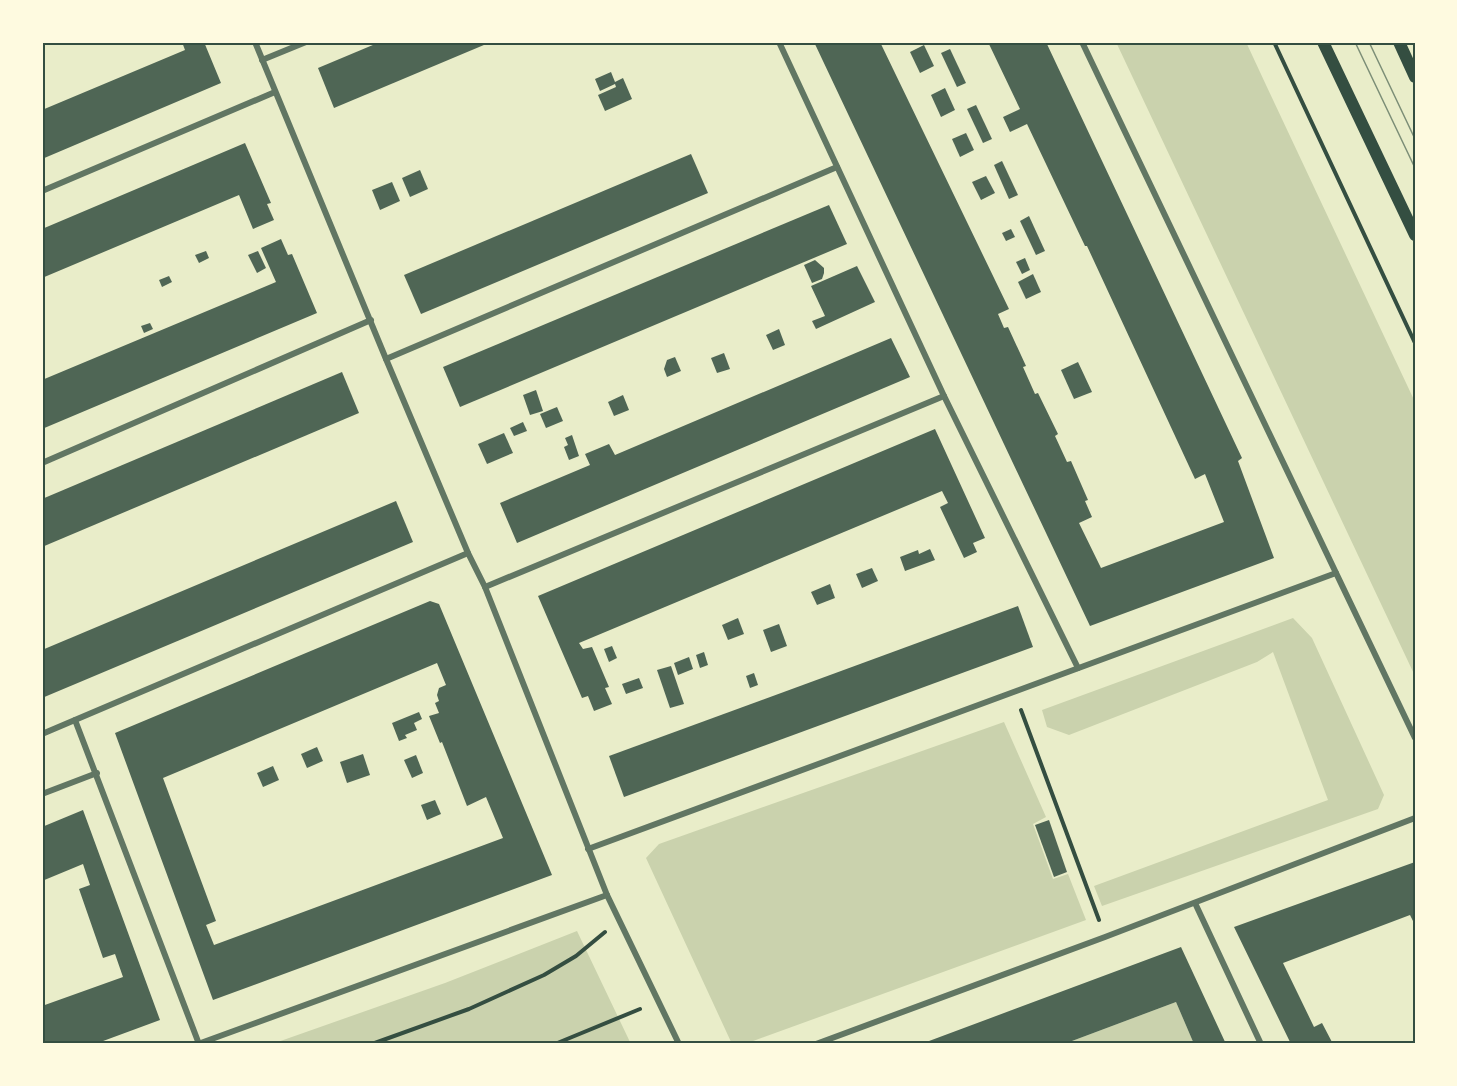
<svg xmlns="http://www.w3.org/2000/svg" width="1457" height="1086" font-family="Barlow,sans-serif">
  <rect width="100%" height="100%" fill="#e9edc9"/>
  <g fill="#cad2ad">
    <polygon points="1116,42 1246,42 1266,85 1415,402 1415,676"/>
    <polygon points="1293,618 1312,638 1384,795 1378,809 1102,906 1094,886 1328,800 1273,652 1257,662 1069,735 1047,727 1042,710"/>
    <polygon points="1004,722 1046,817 1033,824 1053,879 1068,874 1086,920 745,1044 732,1044 646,858 659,844"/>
    <polygon points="577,931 630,1042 624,1044 272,1044 445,983"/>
    <polygon points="1176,1002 1194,1044 1064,1044"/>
  </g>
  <g fill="#4f6655" fill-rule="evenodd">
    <polygon points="182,42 204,42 221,83 42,159 42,110 185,50"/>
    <polygon points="380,42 491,42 334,108 318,68"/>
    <polygon points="814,42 880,42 1009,309 998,314 1004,328 1008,327 1026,366 1023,367 1035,394 1038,393 1058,434 1055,436 1067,462 1071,461 1088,500 1085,501 1092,517 1079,523 1101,568 1224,522 1205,474 1195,479 1087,246 1085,246 1027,124 1010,132 1003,117 1020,109 988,42 1046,42 1242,458 1238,461 1274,558 1090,626"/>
    <polygon points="924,45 934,66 920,73 910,52"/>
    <polygon points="950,49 966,83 957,87 941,53"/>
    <polygon points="611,72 615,82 623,78 632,99 605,111 598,95 616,87 615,84 600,91 595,79"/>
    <polygon points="945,88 955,110 941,117 931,95"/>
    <polygon points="976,105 992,139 983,143 967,109"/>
    <polygon points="966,133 974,150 960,157 952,139"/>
    <polygon points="245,143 271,203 267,204 274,220 253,229 239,195 42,278 42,229"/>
    <polygon points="691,154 708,193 421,314 404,275"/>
    <polygon points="1002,161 1018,195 1009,199 994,165"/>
    <polygon points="420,170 428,189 410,197 402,178"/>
    <polygon points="986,176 995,193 981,200 972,182"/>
    <polygon points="392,182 400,201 380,210 372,190"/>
    <polygon points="829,205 847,244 460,407 443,367"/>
    <polygon points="1029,216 1045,251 1036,255 1020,221"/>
    <polygon points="1011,229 1015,237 1006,241 1002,233"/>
    <polygon points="281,239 288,255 292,254 317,313 42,429 42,380 276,282 261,248"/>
    <polygon points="206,251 209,258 199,263 195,255"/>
    <polygon points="258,251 266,268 257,273 248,255"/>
    <polygon points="1025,258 1030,270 1022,274 1016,262"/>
    <polygon points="815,260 824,268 824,273 822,279 812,283 804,265"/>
    <polygon points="857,266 875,302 816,329 812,321 825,316 811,286"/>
    <polygon points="1033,274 1041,292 1026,299 1018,282"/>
    <polygon points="169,276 172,282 162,287 159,280"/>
    <polygon points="150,323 153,329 144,333 141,326"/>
    <polygon points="779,329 785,345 773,350 766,335"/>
    <polygon points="891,338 910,377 517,543 500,503 590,465 585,454 609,444 615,455"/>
    <polygon points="724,353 730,369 717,373 711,358"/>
    <polygon points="675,357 681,371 667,377 664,369 667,360"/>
    <polygon points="1078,362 1092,392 1074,399 1061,370"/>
    <polygon points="342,372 359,413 42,547 42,499"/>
    <polygon points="536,390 543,411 530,415 523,395"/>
    <polygon points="623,395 629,410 614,416 608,402"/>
    <polygon points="557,407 563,421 546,428 540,414"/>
    <polygon points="523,422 527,431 514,436 510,428"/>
    <polygon points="935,429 985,538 973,543 977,552 964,558 940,507 948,503 942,491 579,643 583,649 592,647 609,687 605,688 612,704 594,711 588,696 582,698 538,596"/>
    <polygon points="504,433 513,453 487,464 478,444"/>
    <polygon points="572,435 579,456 569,460 564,447 568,445 565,438"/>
    <polygon points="396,501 413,542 42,698 42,650"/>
    <polygon points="930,549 935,560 905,571 900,557 918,550 919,554"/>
    <polygon points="872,568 878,581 862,588 856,574"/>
    <polygon points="830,584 835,598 817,605 811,592"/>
    <path d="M430,601L439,604L552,875L213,1000L115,733ZM437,663L446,685L439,688L437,695L439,701L435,703L439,713L429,716L440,743L442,742L467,806L486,797L503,838L214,945L206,925L216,921L163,778Z"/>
    <polygon points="1018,606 1033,647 624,797 609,756"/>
    <polygon points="738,618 744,634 728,640 722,625"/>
    <polygon points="779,624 787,646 771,652 763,630"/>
    <polygon points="612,646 617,658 609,662 604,649"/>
    <polygon points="704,652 708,665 700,668 696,655"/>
    <polygon points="689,657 693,669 678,675 674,663"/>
    <polygon points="671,666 684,704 670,708 657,670"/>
    <polygon points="754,673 758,685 750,688 746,676"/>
    <polygon points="639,678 643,688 626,694 622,684"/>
    <polygon points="419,712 422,719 414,723 417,730 405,735 407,738 399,741 392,723"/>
    <polygon points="317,747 323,761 307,768 301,754"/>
    <polygon points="363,754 370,775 347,783 340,762"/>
    <polygon points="416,755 423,773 412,778 404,760"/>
    <polygon points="273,766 279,780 263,787 257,773"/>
    <polygon points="435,800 441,814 427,820 421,805"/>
    <polygon points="83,810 160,1020 95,1044 42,1044 42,1006 123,977 115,954 103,958 79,889 90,885 83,864 42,881 42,827"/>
    <polygon points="1049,820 1067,872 1054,877 1035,825"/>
    <polygon points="1415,862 1415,925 1410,915 1283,963 1314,1027 1322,1023 1333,1044 1291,1044 1234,927"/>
    <polygon points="1181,947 1226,1044 1194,1044 1176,1002 1064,1044 921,1044"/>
  </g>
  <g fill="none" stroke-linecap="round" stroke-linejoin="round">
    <g stroke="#344e41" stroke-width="4">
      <polyline points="1274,42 1415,343"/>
      <polyline points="1021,710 1099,920"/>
      <polyline points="372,1044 469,1009 544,975 576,956 605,932"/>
      <polyline points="555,1044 640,1009"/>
    </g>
    <g stroke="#617663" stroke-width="6">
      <polyline points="255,42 386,359 468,553 485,587 607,895 679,1044"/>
      <polyline points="779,42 944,396 1078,668"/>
      <polyline points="1082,42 1415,738"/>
      <polyline points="262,60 306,42"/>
      <polyline points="42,191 275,92"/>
      <polyline points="386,359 837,167"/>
      <polyline points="42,463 371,320"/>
      <polyline points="485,587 944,396"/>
      <polyline points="75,720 199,1044"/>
      <polyline points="42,734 468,553"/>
      <polyline points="42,794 97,773"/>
      <polyline points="588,849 1336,573"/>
      <polyline points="1195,903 1261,1044"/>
      <polyline points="198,1044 607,895"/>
      <polyline points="816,1044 1105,937 1415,818"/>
    </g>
    <g stroke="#344e41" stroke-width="12">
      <polyline points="1323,42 1415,235"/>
      <polyline points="1399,42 1415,77"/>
    </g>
    <g stroke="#7c8e77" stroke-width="1.5">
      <polyline points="1355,42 1415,168"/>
      <polyline points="1369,42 1415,139"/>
    </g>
  </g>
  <rect width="1457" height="1086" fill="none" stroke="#fefae0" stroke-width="87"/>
  <rect x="44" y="44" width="1370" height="998" fill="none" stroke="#344e41" stroke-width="2"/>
</svg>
